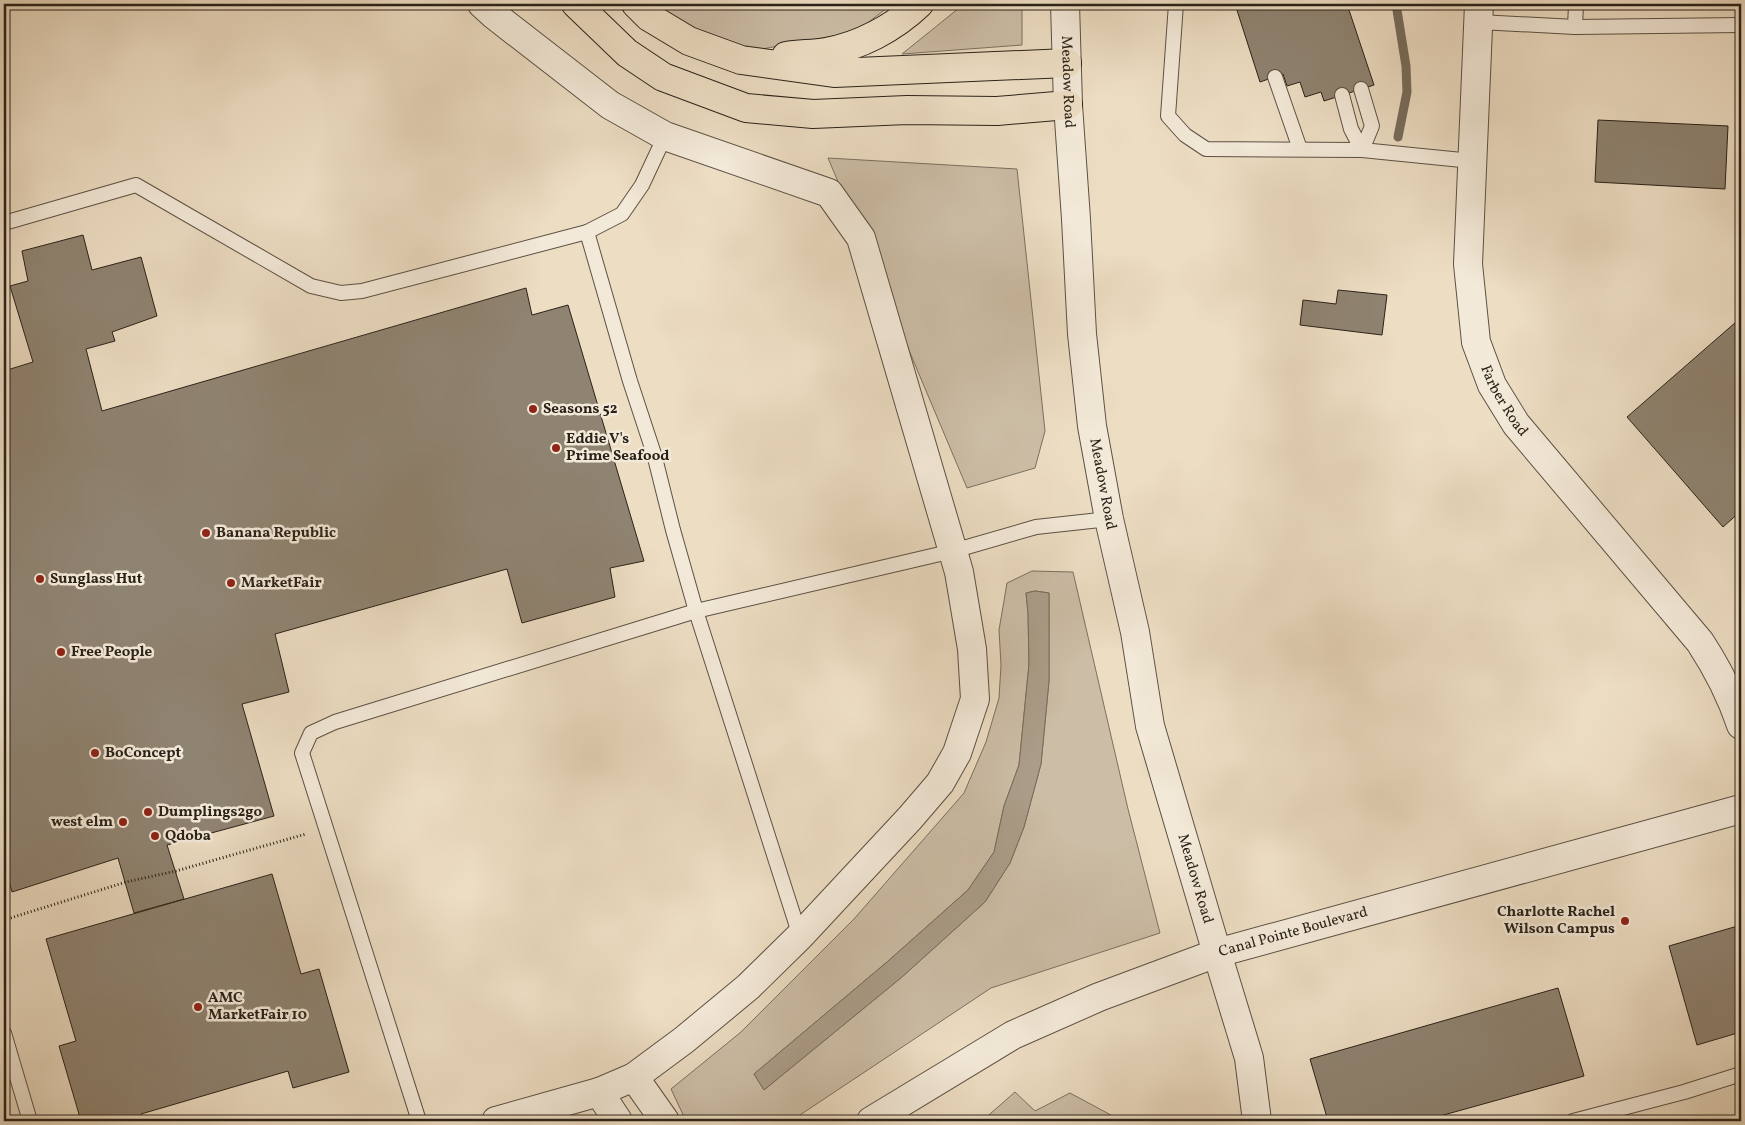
<svg xmlns="http://www.w3.org/2000/svg" width="1745" height="1125" font-family="Vollkorn,serif">
  <rect width="100%" height="100%" fill="#edddc3"/>
  <filter id="stains"><feTurbulence type="fractalNoise" baseFrequency=".004" numOctaves="4"/><feColorMatrix values="0 0 0 0 .2 0 0 0 0 .09 0 0 0 0 .02 0 0 0 .5 -.17"/></filter>
  <radialGradient id="worn" r=".72"><stop offset=".6" stop-color="#630" stop-opacity="0"/><stop offset="1" stop-color="#630" stop-opacity=".3"/></radialGradient>
  <g fill="#ccbda6" stroke="#7b7060" fill-rule="evenodd">
    <polygon points="655,4 892,4 856,32 751,51 672,22"/>
    <polygon points="964,4 1022,4 1022,45 902,54"/>
    <polygon points="828,158 1017,169 1045,431 1035,468 967,488"/>
    <path d="M1032,571L1073,572L1128,809L1160,933L991,988L791,1121H686L671,1089L741,1032L854,919L964,793L986,742L999,698L1001,665L999,630L1007,583ZM1035,591L1049,593V681L1041,764L1024,827L1010,863L985,902L902,977L764,1090L754,1074L887,962L968,890L994,852L1004,806L1019,765L1029,664L1028,613L1026,593Z"/>
    <polygon points="1015,1092 1035,1111 1070,1093 1122,1121 982,1121"/>
  </g>
  <polygon fill="#ab9d89" stroke="#776c5c" points="1035,591 1049,593 1049,681 1041,764 1024,827 1010,863 985,902 902,977 764,1090 754,1074 887,962 968,890 994,852 1004,806 1019,765 1029,664 1028,613 1026,593"/>
  <g fill="none" stroke-linecap="round" stroke-linejoin="round">
    <polyline stroke="#776c5c" stroke-width="9" points="1396,4 1406,66 1407,92 1398,137"/>
  </g>
  <g fill="#8f8371" stroke="#2a2219">
    <polygon points="1235,4 1347,4 1374,85 1324,101 1321,92 1305,97 1300,82 1287,86 1283,74 1260,82"/>
    <polygon points="1598,120 1728,126 1725,189 1595,182"/>
    <polygon points="83,235 92,270 141,257 157,316 112,332 115,341 86,349 102,411 526,288 532,315 568,305 644,561 610,568 615,597 522,623 507,569 275,634 289,692 242,704 274,816 167,845 184,899 134,913 118,858 12,892 4,862 4,371 33,362 10,286 28,281 22,251"/>
    <polygon points="1338,290 1387,295 1382,335 1300,325 1303,300 1336,304"/>
    <polygon points="1736,322 1741,329 1741,426 1736,431 1741,436 1741,511 1723,527 1627,417"/>
    <polygon points="272,874 301,974 319,969 349,1072 293,1088 288,1071 141,1114 143,1121 81,1121 59,1046 76,1041 46,939"/>
    <polygon points="1741,925 1741,1032 1697,1045 1669,946"/>
    <polygon points="1558,988 1584,1076 1422,1121 1328,1121 1310,1059"/>
  </g>
  <g fill="none" stroke-linecap="round" stroke-linejoin="round">
    <defs>
      <g id="service">
        <polyline points="1176,4 1168,116 1185,135 1206,149 1362,150 1472,161"/>
        <polyline points="1479,22 1575,27 1741,25"/>
        <polyline points="1575,27 1576,4"/>
        <polyline points="1275,77 1300,149"/>
        <polyline points="1361,89 1372,126 1362,150"/>
        <polyline points="1342,95 1351,129 1362,150"/>
        <polyline points="4,223 136,185 311,286 341,293 362,291 587,232 622,214 642,185 665,136"/>
        <polyline points="587,232 630,381 654,454 673,530 696,611 800,936"/>
        <polyline points="4,1033 30,1121"/>
        <polyline points="419,1121 302,753 311,733 335,722 696,611 953,551 1036,527 1109,519"/>
        <polyline points="1573,1121 1684,1092 1741,1074"/>
      </g>
      <g id="minor">
        <polyline points="482,4 494,15 610,105 665,136 829,193 861,238 959,572 972,649 975,699 957,753 940,783 910,818 800,936 748,987 684,1040 634,1077 599,1092 496,1121"/>
        <path id="s1" d="M1479,4L1468,264L1476,342L1492,385L1516,424L1700,642C1717,668 1731,695 1741,725"/>
        <polyline points="1217,953 1249,1058 1257,1121"/>
        <polyline points="634,1077 665,1121"/>
        <polyline points="599,1092 618,1121"/>
      </g>
      <g id="tertiary">
        <path id="s2" d="M1065,4L1068,105L1076,219L1082,334L1092,426L1109,519L1135,632L1150,726L1217,953"/>
        <path id="s3" d="M871,1121L1013,1035L1099,997L1217,953L1741,809"/>
      </g>
      <g id="trunk">
        <polyline points="576,4 627,53 663,77 746,108 813,114 907,110 997,111 1068,105"/>
        <polyline points="636,4 649,17 689,41 741,60 834,73 1067,63"/>
        <path d="M786,56C799,54 813,54 826,52C860,46 894,28 919,4"/>
      </g>
    </defs>
    <use href="#service" stroke="#5b5144" stroke-width="16"/>
    <use href="#minor" stroke="#5b5144" stroke-width="30"/>
    <use href="#tertiary" stroke="#5b5144" stroke-width="30"/>
    <use href="#trunk" stroke="#2a2219" stroke-width="30"/>
    <polyline stroke="#2a2219" stroke-width="3" stroke-dasharray="1 2.5" stroke-linecap="butt" points="4,920 126,882 176,871 306,834"/>
    <use href="#service" stroke="#f3e9d8" stroke-width="14"/>
    <use href="#minor" stroke="#f3e9d8" stroke-width="28"/>
    <use href="#tertiary" stroke="#f3e9d8" stroke-width="28"/>
    <use href="#trunk" stroke="#edddc3" stroke-width="28"/>
  </g>
  <g fill="#8f2418" stroke="#f3e9d8" stroke-width="2">
    <circle cx="533" cy="409" r="5"/>
    <circle cx="556" cy="448" r="5"/>
    <circle cx="206" cy="533" r="5"/>
    <circle cx="40" cy="579" r="5"/>
    <circle cx="231" cy="583" r="5"/>
    <circle cx="61" cy="652" r="5"/>
    <circle cx="95" cy="753" r="5"/>
    <circle cx="148" cy="812" r="5"/>
    <circle cx="123" cy="822" r="5"/>
    <circle cx="155" cy="836" r="5"/>
    <circle cx="1625" cy="921" r="5"/>
    <circle cx="198" cy="1007" r="5"/>
  </g>
  <g text-anchor="middle" dominant-baseline="central" stroke-width="5" stroke-linejoin="round" paint-order="stroke">
    <g font-size="15" fill="#2a2219" stroke="#f3e9d8">
      <text stroke="none"><textPath href="#s2" startOffset="78">Meadow Road</textPath></text>
      <text stroke="none"><textPath href="#s1" startOffset="404">Farber Road</textPath></text>
      <text stroke="none"><textPath href="#s2" startOffset="482">Meadow Road</textPath></text>
      <text stroke="none"><textPath href="#s2" startOffset="888">Meadow Road</textPath></text>
      <text stroke="none"><textPath href="#s3" startOffset="465">Canal Pointe Boulevard</textPath></text>
    </g>
    <g font-size="15" font-weight="bold" fill="#2a2219" stroke="#f3e9d8" text-anchor="start">
      <text x="543" y="409">Seasons 52</text>
      <text x="566" y="439">Eddie V's<tspan x="566" dy="17">Prime Seafood</tspan></text>
      <text x="216" y="533">Banana Republic</text>
      <text x="50" y="579">Sunglass Hut</text>
      <text x="241" y="583">MarketFair</text>
      <text x="71" y="652">Free People</text>
      <text x="105" y="753">BoConcept</text>
      <text x="158" y="812">Dumplings2go</text>
      <text x="113" y="822" text-anchor="end">west elm</text>
      <text x="165" y="836">Qdoba</text>
      <text x="1615" y="912" text-anchor="end">Charlotte Rachel<tspan x="1615" dy="17">Wilson Campus</tspan></text>
      <text x="208" y="998">AMC<tspan x="208" dy="17">MarketFair 10</tspan></text>
    </g>
  </g>
  <rect width="1745" height="1125" fill="none" stroke="#edddc3" stroke-width="20"/>
  <rect x="5" y="5" width="1735" height="1115" fill="none" stroke="#2a2219" stroke-width="2.5"/>
  <rect x="10" y="10" width="1725" height="1105" fill="none" stroke="#2a2219"/>
  <rect width="100%" height="100%" filter="url(#stains)"/>
  <rect width="100%" height="100%" fill="url(#worn)"/>
</svg>
